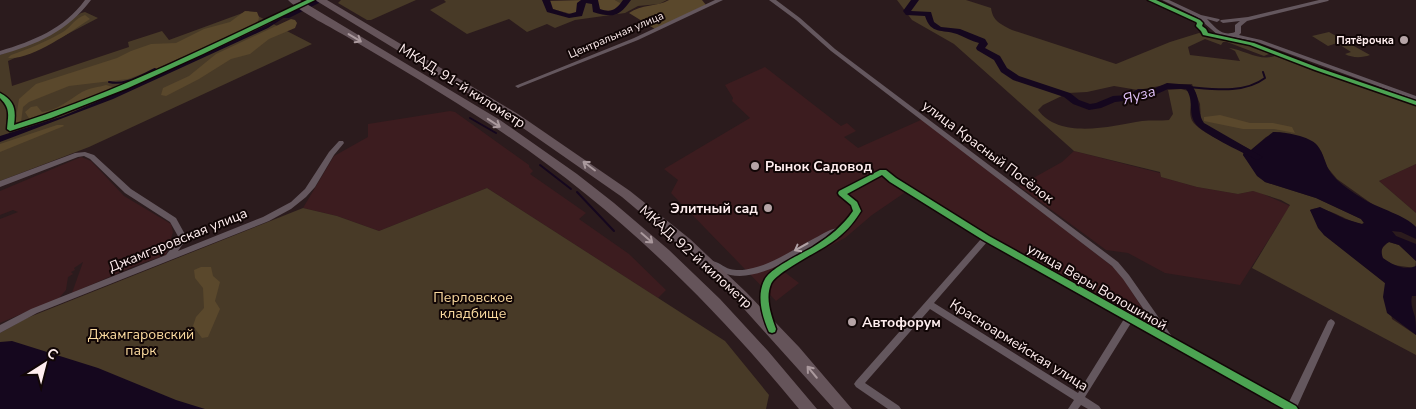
<svg xmlns="http://www.w3.org/2000/svg" width="1416" height="409" font-family="'Nunito Sans',sans-serif">
  <rect width="100%" height="100%" fill="#2b1b1d"/>
  <g fill="#3c1c1f">
    <polygon points="765,67 841,126 847,123 856,131 844,137 858,148 923,119 1113,267 1121,275 1144,311 1137,322 1008,248 910,189 872,215 845,238 783,271 799,283 776,301 671,193 678,180 664,169 750,118 732,101 733,98 725,85"/>
    <polygon points="450,111 455,112 529,165 529,167 533,171 530,174 586,213 579,219 629,254 666,290 658,298 487,188 379,231 337,216 303,208 334,156 368,137 368,124"/>
    <polygon points="1074,151 1160,173 1161,177 1197,187 1238,194 1253,191 1261,193 1290,206 1240,285 1165,273 1128,253 1106,250 1019,186 1062,162"/>
    <polygon points="81,157 91,161 124,196 171,224 173,232 166,255 137,265 72,293 83,262 74,268 75,270 71,272 73,274 68,277 66,290 59,298 0,323 0,219 18,212 13,210 0,215 0,191"/>
    <polygon points="1416,164 1416,213 1379,181"/>
  </g>
  <g fill="#483a27">
    <polygon points="341,0 416,0 371,20 367,20 338,3"/>
    <polygon points="444,0 549,0 553,9 574,15 579,10 579,3 582,0 597,3 608,14 617,10 621,4 615,0 667,0 659,4 638,6 625,13 575,20 555,28 547,24 527,32 509,19 467,34 430,10 446,2"/>
    <path d="M897,0H966L991,8C993,22 1001,24 1012,30L1116,64L1170,42L1199,33L1249,43L1274,52L1264,56L1227,42H1223L1221,45L1205,39L1188,47L1190,55L1240,61L1235,51L1229,48C1245,50 1264,64 1278,54L1310,68L1416,104V164L1379,181L1416,213V227L1399,216L1375,206L1337,179L1327,167L1321,151L1307,139L1279,132L1266,137L1251,150L1203,125L1201,121L1200,104L1192,84H1170L1138,90L1114,86L1087,92L1068,93L1043,105L1038,110C1060,140 1112,126 1142,121C1151,120 1160,121 1169,120L1173,114L1168,90L1181,89L1188,91C1195,103 1188,107 1191,118C1194,131 1232,145 1244,152L1243,155L1265,182L1316,198L1361,219L1364,223L1362,224C1347,222 1323,203 1310,210L1324,235L1385,283L1392,319L1416,335V355L1252,268L1290,205L1281,200L1253,191L1238,194L1197,187L1161,177L1160,172L1074,151L954,44L912,20Z"/>
    <path d="M248,11L312,44L89,147L0,181V55C31,45 55,32 81,13L85,12L98,18L58,39L8,61L12,86L129,47L128,42L162,31L169,40Z"/>
    <path d="M1329,32L1370,55C1362,58 1352,58 1345,54L1351,52L1337,43L1328,46L1312,36Z"/>
    <polygon points="487,188 725,341 769,395 766,409 0,409 0,333 27,318 303,208 337,216 379,231"/>
    <path d="M1389,242L1399,245L1416,261L1415,268L1393,265L1382,258C1380,250 1382,247 1389,242Z"/>
  </g>
  <g fill="#5a482c">
    <polygon points="584,0 579,3 579,10 575,15 552,9 548,1"/>
    <polygon points="588,0 615,0 622,4 617,10 608,14 598,9 597,3"/>
    <path d="M669,0H702L706,5L655,29L629,13C641,4 657,7 669,0Z"/>
    <polygon points="245,11 257,12 259,17 258,22 156,69 128,79 69,86 29,102 23,107 21,122 16,126 15,124 19,99 36,84 117,58 131,51 151,44 176,43 204,29 230,22"/>
    <path d="M85,15L90,19C70,32 32,60 8,58L11,55C28,49 46,42 63,32C71,27 75,18 85,15Z"/>
    <polygon points="291,19 295,20 297,23 295,28 269,39 250,54 231,59 199,79 166,96 161,95 163,88 189,76 216,54"/>
    <path d="M106,85L113,87L93,98L34,121L30,120L25,112L31,107L37,106L42,112C58,110 69,100 82,92C89,88 99,87 106,85Z"/>
    <polygon points="1220,115 1250,123 1273,123 1292,127 1295,133 1274,129 1243,129 1204,121 1204,117"/>
    <polygon points="57,125 63,125 64,126 0,152 0,144"/>
    <polygon points="201,267 211,267 213,276 220,282 215,301 220,309 208,337 202,338 193,326 196,317 204,308 203,288 195,278 194,270"/>
  </g>
  <g fill="#15071e">
    <polygon points="296,11 298,12 285,17 268,28 113,99 0,142 0,136 63,116 101,100 201,56"/>
    <path d="M1273,132C1286,132 1309,136 1317,145C1324,153 1325,165 1331,173C1339,184 1354,193 1365,200C1380,209 1405,215 1416,227V239L1401,232L1392,231L1396,236L1416,244V261L1399,245L1389,242C1382,246 1380,250 1383,258C1393,265 1404,271 1416,266V296H1412C1410,304 1413,310 1415,317C1416,322 1416,330 1416,335L1387,313L1383,297L1385,283L1324,235L1318,228L1310,210L1320,207L1345,219L1362,224L1364,223L1361,219L1316,198L1265,182L1257,176L1243,155L1244,152L1251,150Z"/>
    <polygon points="12,341 98,368 176,400 205,409 0,409 0,342"/>
  </g>
  <g fill="none" stroke-linecap="round" stroke-linejoin="round">
    <g stroke="#15071e" stroke-width="2">
      <path d="M109,82C125,86 141,75 155,69"/>
      <path d="M1188,87C1213,89 1244,94 1265,78L1263,72"/>
      <polyline points="470,118 496,133"/>
      <polyline points="540,165 571,189"/>
      <polyline points="577,192 614,231"/>
    </g>
    <g fill="#15071e" fill-rule="evenodd">
      <polygon points="315,0 325,0 289,18 283,18 282,16"/>
      <path d="M542,0H550L553,9L569,14L576,12L577,3L581,0H598L600,9C611,13 616,10 623,0H631C619,17 613,18 593,12L592,4L586,3L582,16L569,18L547,12Z"/>
      <path d="M911,0H919L911,11L931,12L934,22L941,27L960,29L985,39L988,44L985,48L1000,56L1007,68L1019,76L1070,93L1079,100L1090,104L1096,103L1113,96L1128,95L1138,89H1153L1167,83L1191,85C1202,98 1196,111 1204,123L1263,157L1258,160L1255,159C1242,152 1201,133 1195,123C1188,112 1194,99 1186,89H1168L1157,94L1140,95L1133,100L1115,102L1101,108L1089,110L1073,104L1064,97L1013,80L1001,72L994,60L977,50L976,48L979,43C971,41 965,37 957,34C942,29 931,35 925,16L906,15L903,11Z"/>
    </g>
    <g fill="#64575e" fill-rule="evenodd">
      <path d="M85,0H91C68,31 36,45 0,55V51C33,41 64,29 85,0Z"/>
      <polygon points="715,0 723,0 638,40 520,87 518,88 515,86 634,38"/>
      <path d="M769,0H776L800,18L835,49L1118,262L1129,275L1173,338L1289,402L1328,321L1331,319L1334,321L1335,323L1297,407L1298,409H1284L1131,323L1085,397L1099,406L1101,409H1088L1081,405L1078,409H1068L1074,400L930,309L865,383L899,406L901,409H888L856,387L854,384L856,381L981,239L890,182L882,175L847,194L857,202L861,211C853,224 844,234 832,242C819,252 776,272 771,284C766,296 769,310 773,322L772,324L769,326L766,324C760,311 757,292 765,279C772,267 811,248 824,240C796,255 754,287 721,272C716,269 711,267 708,263L709,261C717,260 723,267 730,269C737,271 746,270 753,268C775,263 795,248 815,238C823,234 831,228 840,228L846,221L853,211L851,205L839,195L838,193L839,191L883,170L989,236L1157,329L1123,279L1112,266L831,51L796,20ZM987,242L1124,319L1078,393L934,303Z"/>
      <path d="M1162,0H1169L1201,15L1219,19L1220,20L1217,22L1207,19C1216,28 1222,37 1235,32V25L1240,21L1223,23L1220,21L1221,20L1248,17L1319,0H1329L1328,1L1247,21L1241,26V33L1239,35L1261,40L1416,96V100L1257,42L1232,37H1225L1218,35L1197,17Z"/>
      <polygon points="339,141 343,141 344,143 334,155 315,187 306,197 291,209 269,221 37,313 0,333 0,325 31,309 166,255 179,238 170,222 125,193 90,159 84,156 78,157 0,187 0,181 75,153 85,152 94,155 131,189 176,218 187,238 178,251 263,217 291,202 305,189 329,152"/>
    </g>
    <g fill="#65545a" fill-rule="evenodd">
      <path d="M288,0H300L500,120L577,174L614,203L669,250L720,299L768,351L817,409H799C710,300 610,203 491,125C445,95 397,66 349,38C333,28 301,13 288,0Z"/>
      <polygon points="315,0 327,0 518,114 630,191 690,239 746,292 799,347 852,409 834,409 736,300 680,246 622,197 510,119"/>
    </g>
    <defs>
      <g id="cycleway">
        <path d="M307,0H315L203,54L128,88L51,118L10,131L7,129C8,115 11,109 0,98V93C15,101 16,110 14,125C116,93 211,45 307,0Z"/>
        <polygon points="1148,0 1156,0 1200,20 1203,23 1202,26 1206,29 1208,33 1254,43 1319,68 1416,101 1416,105 1315,70 1250,45 1203,35 1201,31 1196,26 1197,23 1196,22"/>
        <path d="M880,170H886L896,178L989,236L1296,406L1298,409H1284L983,240L890,182L882,175L847,194L857,202L861,211C853,224 844,234 832,242C820,251 776,272 771,284C765,298 771,315 776,329L775,332L772,333L769,332C762,316 756,295 765,279C771,268 801,254 813,247C829,237 843,226 853,211L851,205L839,195L838,193L839,191Z"/>
      </g>
    </defs>
    <use href="#cycleway" stroke="#110606" stroke-width="3"/>
    <use href="#cycleway" fill="#4ca352" fill-rule="evenodd"/>
  </g>
  <defs><path id="oneway-shaft" d="M-6 0H5M1.5-3L5.5 0L1.5 3" fill="none" stroke-width="1.6" stroke-linecap="round" stroke-linejoin="round" transform="scale(1.25)"/></defs>
  <g stroke="#aa999d">
    <use href="#oneway-shaft" transform="translate(355 38) rotate(31)"/>
    <use href="#oneway-shaft" transform="translate(494 123) rotate(33)"/>
    <use href="#oneway-shaft" transform="translate(589 166) rotate(-143)"/>
    <use href="#oneway-shaft" transform="translate(647 238) rotate(41)"/>
    <use href="#oneway-shaft" transform="translate(812 372) rotate(-130)"/>
  </g>
  <use stroke="#b2a2a6" href="#oneway-shaft" transform="translate(801 247) rotate(151)"/>
  <g fill="#b5a4a6" stroke="#110606" stroke-width="2">
    <circle cx="1404" cy="40" r="5"/>
    <circle cx="755" cy="166" r="5"/>
    <circle cx="768" cy="208" r="5"/>
    <circle cx="852" cy="322" r="5"/>
  </g>
  <g text-anchor="middle" dominant-baseline="central" stroke-width="4" stroke-linejoin="round" paint-order="stroke">
    <g font-size="11" fill="#ffeeef" stroke="#110606">
      <text transform="translate(616 35) rotate(-23)">Центральная улица</text>
    </g>
    <g font-size="11" font-weight="bold" fill="#ffeeef" stroke="#110606" text-anchor="end">
      <text x="1394" y="40">Пятёрочка</text>
    </g>
    <g font-size="14" fill="#ffeeef" stroke="#110606">
      <text transform="translate(462 86) rotate(32)">МКАД, 91-й километр</text>
      <text transform="translate(988 152) rotate(37)">улица Красный Посёлок</text>
      <text transform="translate(178 240) rotate(-22)">Джамгаровская улица</text>
      <text transform="translate(696 257) rotate(42)">МКАД, 92-й километр</text>
      <text transform="translate(1097 287) rotate(30)">улица Веры Волошиной</text>
      <text transform="translate(1019 345) rotate(32)">Красноармейская улица</text>
    </g>
    <g font-size="14" font-weight="bold" fill="#ffeeef" stroke="#110606" text-anchor="start">
      <text x="765" y="166">Рынок Садовод</text>
      <text x="758" y="208" text-anchor="end">Элитный сад</text>
      <text x="862" y="322">Автофорум</text>
    </g>
    <g font-size="14" fill="#fbda9f" stroke="#110606">
      <text x="473" y="297">Перловское<tspan x="473" dy="16">кладбище</tspan></text>
      <text x="141" y="334">Джамгаровский<tspan x="141" dy="16">парк</tspan></text>
    </g>
    <g font-size="15" font-style="italic" fill="#debff8" stroke="#110606">
      <text transform="translate(1139 95) rotate(-16)">Яуза</text>
    </g>
  </g>
  <g transform="translate(45 364) rotate(36)" stroke="#110606" stroke-width="4" paint-order="stroke">
  <path d="M0-4L9 19L0 12L-9 19Z" fill="#ffeeef"/>
  <text y="-8" font-size="14" font-weight="bold" text-anchor="middle" fill="#ffeeef">С</text>
  </g>
</svg>
